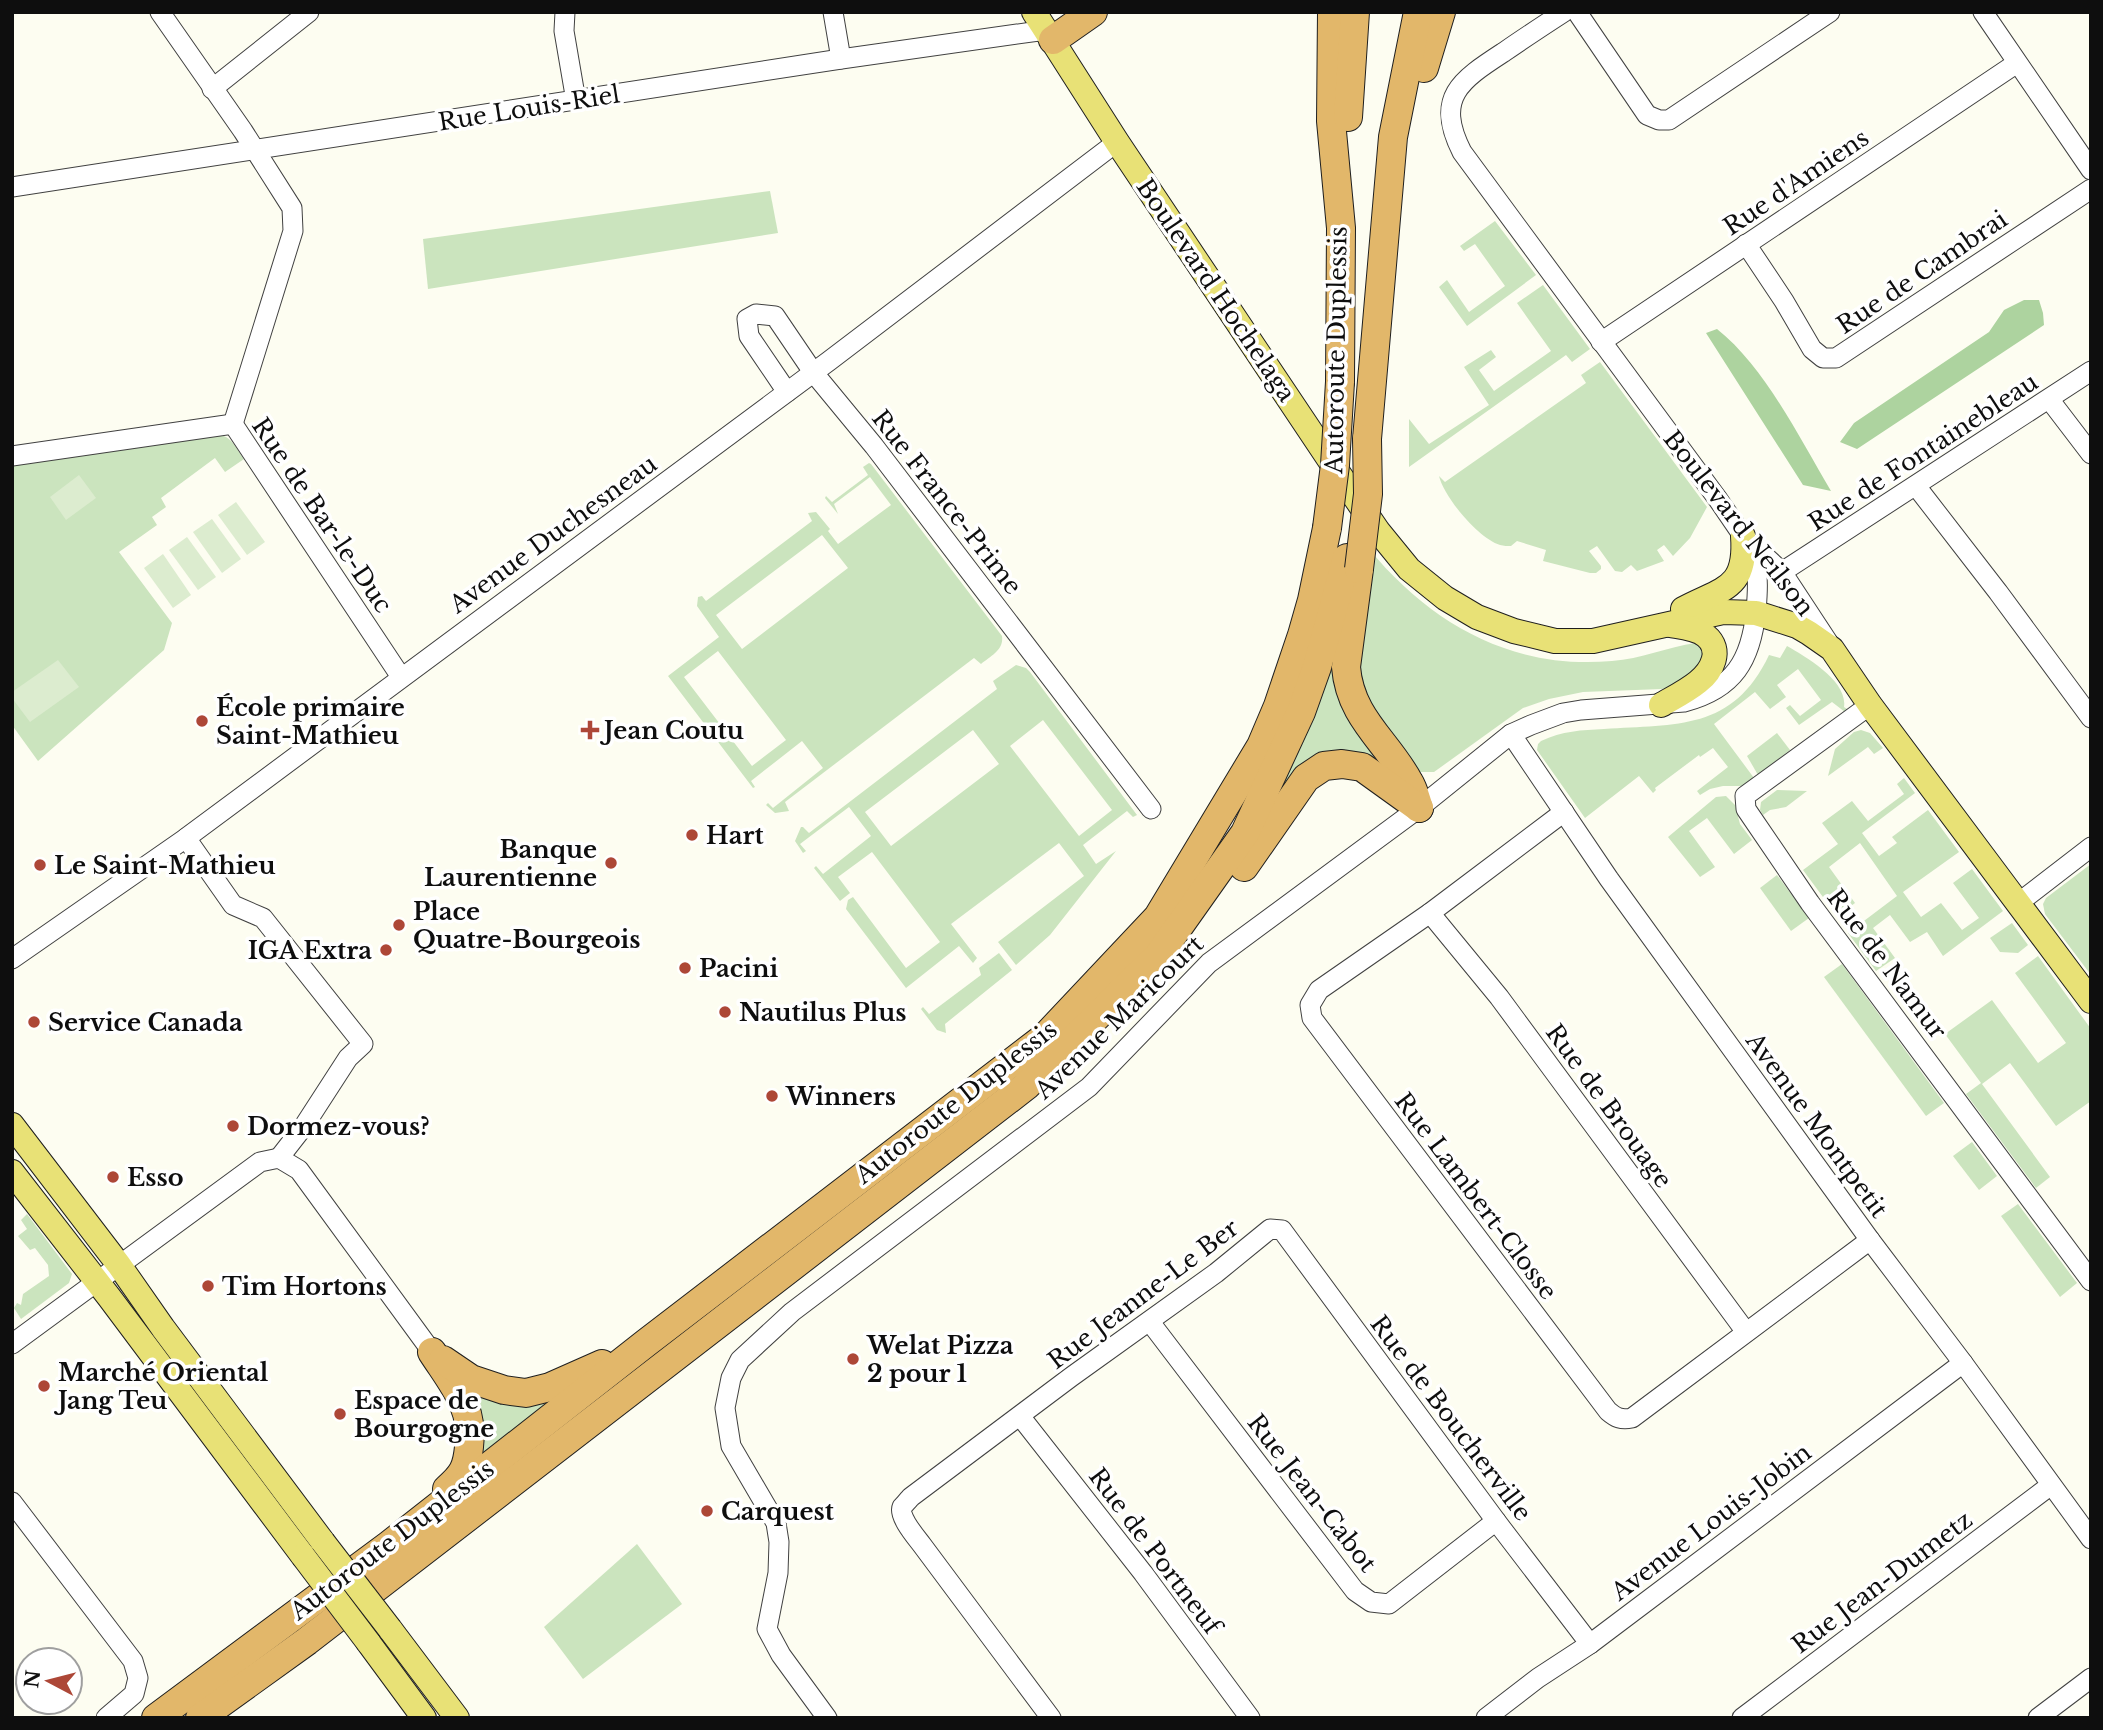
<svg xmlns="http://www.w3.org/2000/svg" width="2103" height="1730" font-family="'Libre Baskerville',serif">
  <rect width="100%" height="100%" fill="#fdfdf1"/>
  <g fill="#cbe4be" fill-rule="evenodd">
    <polygon points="770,191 778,233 428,289 423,239"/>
    <polygon points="1495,221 1536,275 1467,326 1439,287 1447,280 1469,312 1505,286 1475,244 1464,251 1460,246"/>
    <polygon points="1543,285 1590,349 1572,362 1566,355 1409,467 1409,419 1429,444 1489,405 1464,367 1491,350 1496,357 1479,370 1494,391 1551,351 1517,303"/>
    <path d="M1600,362L1707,507L1690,538L1673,556L1664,545L1657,550L1664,561L1637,571L1631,565L1622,572L1615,571L1597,546L1589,551L1601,566V569L1596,573H1590L1543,561L1546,550L1517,541L1511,546C1507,546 1504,546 1500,545C1478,538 1444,497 1439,476L1445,482L1586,383L1581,375Z"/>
    <path d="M217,435C232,435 236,449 244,459L225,472L215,458L161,498L166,507L152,517L157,525L119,552L172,623L164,650L38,761L12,725V466L102,450Z"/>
    <path d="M869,463L871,464L1002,636C1004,650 991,656 981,664L974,658L785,802L789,811L775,813L766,805L768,803L773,808L823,768L802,741L751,781L755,787L753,788L668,676L719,637L697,606L698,597L702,596L706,601L812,521L808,513L816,512L830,529L828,531L838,544L891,505L870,477L834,504L838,514L825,498L826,496L832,502L868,475L863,467ZM822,535L848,568L742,649L716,615ZM718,651L786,740L752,766L684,677Z"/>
    <path d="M1369,549C1431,624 1512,670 1612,661C1641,659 1667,647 1696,643L1699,644L1707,664L1675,687L1662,689L1583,692L1549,699L1523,708L1434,772H1416L1357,697Z"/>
    <path d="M1787,646C1806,657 1848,681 1844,707L1847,709L1845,712L1832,702L1799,725L1786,708L1790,705L1800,716L1821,700L1798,669L1777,685L1786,697L1770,709L1755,692L1714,724L1754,778L1744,786H1723L1710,789L1700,795L1697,791L1728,767L1713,748L1700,757L1699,755L1655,788L1656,790L1653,793L1639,776L1585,818L1537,750L1538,744L1541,741C1562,731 1582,730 1604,729C1677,724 1733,731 1769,655L1780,658Z"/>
    <polygon points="1332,654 1341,658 1402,783 1363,757 1257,826"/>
    <path d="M1016,665L1026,668L1030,672L1137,815L1133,817L1127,811L1083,845L1096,864L1116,851L1050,935L1016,965L998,942L1084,876L1059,843L951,924L977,958L973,963L959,946L906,988L846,909L848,900L853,897L906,968L940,942L872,852L838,877L850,893L840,901L814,868L816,866L823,874L871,836L849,807L800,844L806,851L803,853L795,841L801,827H803L809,833L997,689L993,681ZM1043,720L1112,810L1079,836L1010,746ZM973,730L999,764L891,846L865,812Z"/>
    <polygon points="1861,730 1870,733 1883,748 1874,754 1868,747 1828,776 1835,749 1854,732"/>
    <polygon points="1777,733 1790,750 1758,775 1747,756"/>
    <polygon points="1904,778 1915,793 1862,833 1879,856 1897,843 1892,837 1928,810 1959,852 1903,892 1921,917 1941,903 1962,930 1979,918 1953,883 1972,869 2003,911 1943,956 1927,932 1910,942 1890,915 1873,928 1895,958 1876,971 1848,933 1897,896 1860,843 1829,867 1855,903 1837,916 1803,870 1838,844 1822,823 1852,801 1868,821 1904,794 1897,784"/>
    <polygon points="1777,790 1807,791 1786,807 1770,810 1763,815 1760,810 1761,802"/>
    <polygon points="1726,796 1735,805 1740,824 1752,840 1734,854 1707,818 1689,831 1715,867 1700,877 1668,837 1716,797"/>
    <polygon points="2091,864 2091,975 2045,914 2043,904 2046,898"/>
    <polygon points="1777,875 1809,918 1791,931 1760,888"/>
    <polygon points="2012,923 2028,945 2018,953 2000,952 1990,938"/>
    <polygon points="999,953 1012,970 945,1024 946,1033 937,1030 921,1009 923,1007 929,1014 981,975 979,968"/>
    <polygon points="2038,956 2091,1029 2091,1101 2056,1126 2010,1063 1982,1084 2050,1177 2036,1188 1966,1094 1981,1083 1945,1034 1992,1000 2038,1063 2066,1043 2015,973"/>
    <polygon points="1842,964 1944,1103 1926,1116 1824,977"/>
    <polygon points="1972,1142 1997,1176 1979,1190 1953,1156"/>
    <polygon points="2018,1204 2077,1283 2060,1297 2001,1216"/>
    <polygon points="27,1214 72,1274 69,1283 21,1319 14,1308 17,1303 21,1305 23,1294 49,1276 48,1265 35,1248 30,1250 18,1236 27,1229 21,1220"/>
    <polygon points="470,1391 560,1399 481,1461"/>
    <polygon points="637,1544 682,1604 583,1679 544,1627"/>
  </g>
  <g fill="#add39f">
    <polygon points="2024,300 2039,300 2043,313 2044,325 1857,449 1840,442 1854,423 1989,332 2004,310"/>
    <path d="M1717,329C1765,367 1800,439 1831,491L1803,485L1706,333Z"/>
  </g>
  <g fill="#dceccf">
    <polygon points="79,475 96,498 66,520 50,497"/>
    <polygon points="236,502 265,542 247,555 218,515"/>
    <polygon points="212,519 241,559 222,573 193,532"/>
    <polygon points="187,537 216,577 198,590 169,550"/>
    <polygon points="163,554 191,595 173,608 144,568"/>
    <polygon points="58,660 79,687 30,722 12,698 12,692"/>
  </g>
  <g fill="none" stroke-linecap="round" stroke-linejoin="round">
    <defs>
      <g id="minor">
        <polyline points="160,12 243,131 292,208 293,231 233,424"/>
        <polyline points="565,12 564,31 576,101"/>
        <polyline points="833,12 841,59"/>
        <path d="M1564,12C1544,25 1524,38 1504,52C1461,80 1434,97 1462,152L1717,498L1743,536L1782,572L1828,642"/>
        <polyline points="1577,12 1647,115 1659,120 1669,120 1830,12"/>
        <polyline points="1983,12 2091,170"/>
        <polyline points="212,89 309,12"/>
        <polyline points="12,187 841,59 1046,30"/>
        <polyline points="1746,244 1784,301 1812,349 1823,358 1836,358 2091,189"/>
        <polyline points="1601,342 2017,63"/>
        <polyline points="787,392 749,336 747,319 756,314 775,316 813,372 874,446 1151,809"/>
        <polyline points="2049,399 2091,454"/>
        <polyline points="233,424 401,677"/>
        <polyline points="12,456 233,424"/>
        <polyline points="1916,486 1998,592 2091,718"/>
        <polyline points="1782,572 2091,371"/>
        <polyline points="1870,705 1745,796 1746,809 1810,903 2091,1281"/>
        <polyline points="1511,734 1609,879 1870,1240 1963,1363 2091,1539"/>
        <path d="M1564,812L1430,913L1319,990L1310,1005L1312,1018L1608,1411C1616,1418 1621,1420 1632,1418L1870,1240"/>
        <polyline points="186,838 233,905 263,918 363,1044 348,1058 304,1126 279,1158"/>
        <polyline points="2017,904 2091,847"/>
        <polyline points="1430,913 1499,997 1746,1332"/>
        <polyline points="12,959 186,838 829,361 1117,142"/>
        <polyline points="1150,1322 1355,1591 1371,1602 1389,1604 1496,1521"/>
        <polyline points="12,1344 260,1162 279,1158 299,1170 432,1352"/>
        <polyline points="1020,1416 1143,1573 1250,1718"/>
        <polyline points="12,1502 133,1661 138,1678 134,1694 106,1718"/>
        <path d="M827,1718L781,1655L767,1629L778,1573L779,1542L776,1523L731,1446L725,1408L731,1378L740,1360L792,1312L1089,1087L1209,963L1419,808L1511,734L1531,725L1563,713L1581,710L1684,702C1734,689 1751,660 1756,611C1759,578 1759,566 1743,537"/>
        <path d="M1051,1718L922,1545C916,1537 898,1516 902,1507C903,1506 910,1498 911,1497L1071,1377L1216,1273L1270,1229L1282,1230L1496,1521L1590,1644"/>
        <polyline points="1486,1718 1538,1678 1590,1644 1963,1363"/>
        <polyline points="1742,1718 2051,1485"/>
        <polyline points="2038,1718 2091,1678"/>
      </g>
      <g id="major">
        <polyline points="1034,12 1117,142 1337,471 1378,531 1409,569 1445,598 1477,617 1514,631 1555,641 1593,641 1723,612 1756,613 1797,626 1809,633 1832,649 1870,705 2091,1001"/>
        <path d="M1683,609C1722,588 1747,590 1743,536"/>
        <path d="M1661,705C1673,698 1687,691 1698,682C1712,671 1723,650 1706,636C1697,628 1682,627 1670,625"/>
        <polyline points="12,1125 119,1265 163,1328 323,1542"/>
        <polyline points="12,1172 109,1297 303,1556"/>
        <polyline points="390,1629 457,1718"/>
        <polyline points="368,1642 424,1718"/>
      </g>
      <g id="highway">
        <polyline points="1332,12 1331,121 1341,228 1340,382"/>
        <polyline points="1053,40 1093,12"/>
        <polyline points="1424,68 1441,12"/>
        <polyline points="1348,117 1355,12"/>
        <polyline points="1367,439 1393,137 1418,12"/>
        <path d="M1359,569L1346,667C1350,718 1387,741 1409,782C1414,790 1416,800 1419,808"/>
        <polyline points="1244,867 1306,778 1324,766 1342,764 1362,767 1419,808"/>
        <path d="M432,1352C452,1383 475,1408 469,1447C467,1468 463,1475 447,1489"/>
        <polyline points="443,1360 471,1379 504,1390 526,1393 550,1387 602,1364"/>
        <polyline points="156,1718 389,1545 646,1343 1045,1037 1158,917 1261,746 1278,706 1302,635 1312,600 1327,528"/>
        <polyline points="200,1718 307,1641 1026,1086 1158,956 1245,833 1301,712 1317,667 1347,558"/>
      </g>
    </defs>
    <use href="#minor" stroke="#414141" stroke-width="21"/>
    <use href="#major" stroke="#1f1f1f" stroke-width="26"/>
    <use href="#highway" stroke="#1f1f1f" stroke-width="30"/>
    <use href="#minor" stroke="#fff" stroke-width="19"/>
    <use href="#major" stroke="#e8e176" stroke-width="24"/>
    <use href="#highway" stroke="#e2b76a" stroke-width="28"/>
    <defs>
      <g id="major-bridge">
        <polyline points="323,1542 390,1629"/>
        <polyline points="303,1556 368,1642"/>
      </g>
      <g id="highway-bridge">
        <polyline points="1327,528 1335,465 1340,382"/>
        <polyline points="1359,569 1368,494 1367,439"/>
      </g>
    </defs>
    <use href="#major-bridge" stroke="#1f1f1f" stroke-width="26" stroke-linecap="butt"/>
    <use href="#highway-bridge" stroke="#1f1f1f" stroke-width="30" stroke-linecap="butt"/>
    <use href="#major-bridge" stroke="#e8e176" stroke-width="24"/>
    <use href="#highway-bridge" stroke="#e2b76a" stroke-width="28"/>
  </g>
  <g fill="#ad4737" stroke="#fff" stroke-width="2.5">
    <circle cx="202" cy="721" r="7"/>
    <path d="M586.5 719.5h7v7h7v7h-7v7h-7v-7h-7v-7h7z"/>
    <circle cx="692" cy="835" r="7"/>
    <circle cx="611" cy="863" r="7"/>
    <circle cx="40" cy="865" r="7"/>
    <circle cx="399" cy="925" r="7"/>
    <circle cx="386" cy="950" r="7"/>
    <circle cx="685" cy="968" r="7"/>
    <circle cx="725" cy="1012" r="7"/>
    <circle cx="34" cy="1022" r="7"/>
    <circle cx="772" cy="1096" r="7"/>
    <circle cx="233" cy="1126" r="7"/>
    <circle cx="113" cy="1177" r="7"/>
    <circle cx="208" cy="1286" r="7"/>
    <circle cx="853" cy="1359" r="7"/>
    <circle cx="44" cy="1386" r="7"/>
    <circle cx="340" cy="1414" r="7"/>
    <circle cx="707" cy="1511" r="7"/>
  </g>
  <g text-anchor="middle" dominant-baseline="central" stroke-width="7" stroke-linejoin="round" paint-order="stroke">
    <g font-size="24" fill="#0e0e0e" stroke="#fff">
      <text transform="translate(529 108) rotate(-9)">Rue Louis-Riel</text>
      <text transform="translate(1796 182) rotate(-34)">Rue d'Amiens</text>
      <text transform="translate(1922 272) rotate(-34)">Rue de Cambrai</text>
      <text transform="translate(1216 290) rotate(56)">Boulevard Hochelaga</text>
      <text transform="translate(1336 350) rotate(-89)">Autoroute Duplessis</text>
      <text transform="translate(1923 452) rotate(-33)">Rue de Fontainebleau</text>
      <text transform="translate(947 502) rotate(52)">Rue France-Prime</text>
      <text transform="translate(322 515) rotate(56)">Rue de Bar-le-Duc</text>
      <text transform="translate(1739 523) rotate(52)">Boulevard Neilson</text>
      <text transform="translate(553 534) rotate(-36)">Avenue Duchesneau</text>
      <text transform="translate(1887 964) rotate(53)">Rue de Namur</text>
      <text transform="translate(1119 1017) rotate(-44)">Avenue Maricourt</text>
      <text transform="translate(956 1102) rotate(-38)">Autoroute Duplessis</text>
      <text transform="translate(1609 1106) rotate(54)">Rue de Brouage</text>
      <text transform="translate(1817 1125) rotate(54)">Avenue Montpetit</text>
      <text transform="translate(1476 1196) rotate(53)">Rue Lambert-Closse</text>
      <text transform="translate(1143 1294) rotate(-37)">Rue Jeanne-Le Ber</text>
      <text transform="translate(1451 1418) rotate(53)">Rue de Boucherville</text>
      <text transform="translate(1312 1493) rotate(52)">Rue Jean-Cabot</text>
      <text transform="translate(1711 1522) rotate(-37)">Avenue Louis-Jobin</text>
      <text transform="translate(392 1540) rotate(-37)">Autoroute Duplessis</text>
      <text transform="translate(1155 1551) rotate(53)">Rue de Portneuf</text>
      <text transform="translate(1882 1582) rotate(-37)">Rue Jean-Dumetz</text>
    </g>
    <g font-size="24" font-weight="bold" fill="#0e0e0e" stroke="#fff" text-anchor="start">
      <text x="216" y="707">École primaire<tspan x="216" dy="28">Saint-Mathieu</tspan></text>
      <text x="604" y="730">Jean Coutu</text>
      <text x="706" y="835">Hart</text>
      <text x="597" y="849" text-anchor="end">Banque<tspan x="597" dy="28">Laurentienne</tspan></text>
      <text x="54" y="865">Le Saint-Mathieu</text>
      <text x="413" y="911">Place<tspan x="413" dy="28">Quatre-Bourgeois</tspan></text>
      <text x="372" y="950" text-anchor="end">IGA Extra</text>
      <text x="699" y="968">Pacini</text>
      <text x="739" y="1012">Nautilus Plus</text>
      <text x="48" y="1022">Service Canada</text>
      <text x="786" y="1096">Winners</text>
      <text x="247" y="1126">Dormez-vous?</text>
      <text x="127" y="1177">Esso</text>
      <text x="222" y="1286">Tim Hortons</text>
      <text x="867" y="1345">Welat Pizza<tspan x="867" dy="28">2 pour 1</tspan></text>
      <text x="58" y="1372">Marché Oriental<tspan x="58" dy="28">Jang Teu</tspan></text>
      <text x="354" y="1400">Espace de<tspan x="354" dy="28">Bourgogne</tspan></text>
      <text x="721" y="1511">Carquest</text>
    </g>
  </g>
  <rect width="2103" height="1730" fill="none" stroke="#0e0e0e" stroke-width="28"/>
  <g transform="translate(49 1681) rotate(277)"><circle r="33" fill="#ffffff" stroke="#9f9f9f" stroke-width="2"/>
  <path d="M0-5L12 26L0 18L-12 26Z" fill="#ad4737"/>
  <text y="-10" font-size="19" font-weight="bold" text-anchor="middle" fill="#0e0e0e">N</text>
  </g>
</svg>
